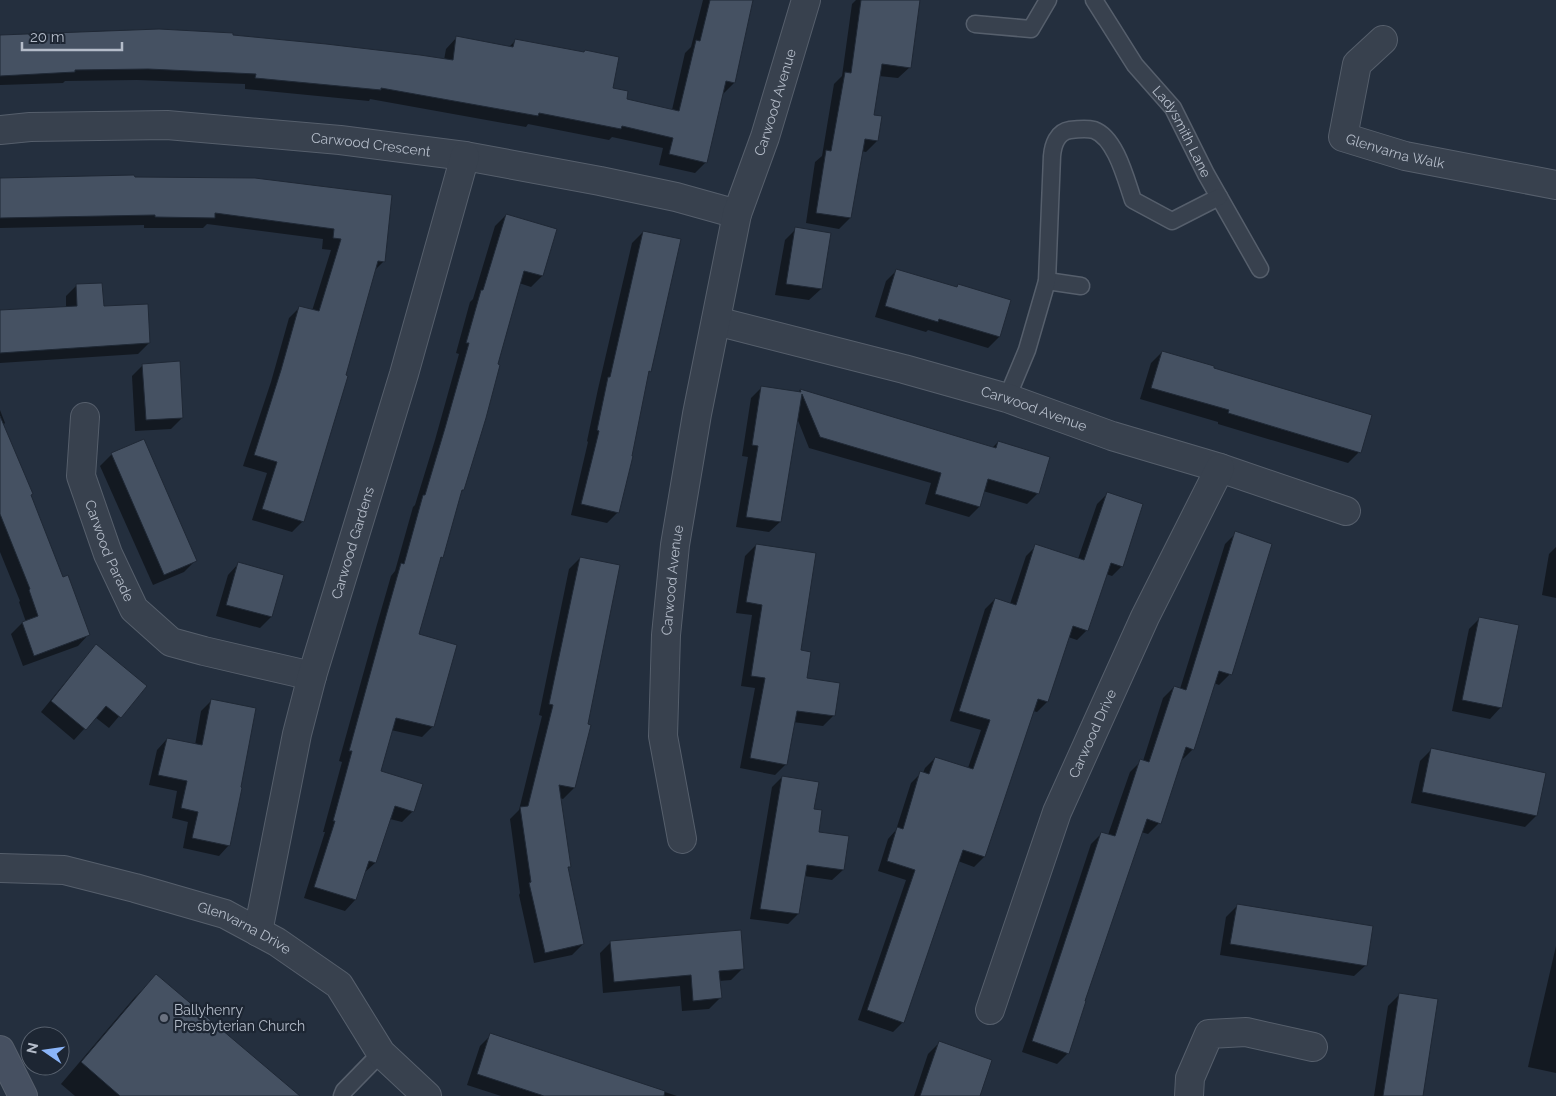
<svg xmlns="http://www.w3.org/2000/svg" width="1556" height="1096" font-family="Raleway,sans-serif">
  <rect width="100%" height="100%" fill="#242f3e"/>
  <g fill="#0007">
    <polygon points="703,0 752,0 734,83 723,94 706,162 695,173 659,165 663,148 612,137 609,140 528,124 526,127 370,99 369,101 245,89 245,84 137,80 65,81 63,83 0,85 0,37 99,31 158,30 444,60 446,49 457,37 509,47 515,41 612,89 626,100 672,110 685,53 691,47"/>
    <polygon points="856,0 918,0 910,67 898,78 879,76 872,116 877,141 866,152 861,151 850,218 839,229 806,223 815,162 822,156 834,84 842,76 852,4"/>
    <polygon points="133,178 391,196 384,261 374,271 303,521 292,532 252,520 267,473 243,466 271,382 289,318 300,307 312,311 331,250 322,249 323,239 207,224 203,228 144,228 144,225 0,228 0,179"/>
    <polygon points="506,215 555,229 542,276 531,287 519,283 463,490 460,492 442,557 438,561 417,635 433,726 422,737 391,730 379,772 413,811 402,822 390,819 375,863 364,873 355,900 345,911 304,898 325,832 323,832 342,762 339,761 376,628 391,576 395,571 413,507 415,505 435,440 459,354 456,353 470,302 473,299 495,226"/>
    <polygon points="796,229 829,234 821,289 809,300 775,295 785,240"/>
    <polygon points="643,232 650,371 648,373 618,512 607,523 571,515 588,442 587,441 598,389 632,243"/>
    <polygon points="897,270 956,288 958,286 999,337 988,348 928,330 926,332 875,317 886,281"/>
    <polygon points="77,285 149,343 138,354 0,363 0,312 66,308 66,296"/>
    <polygon points="1162,352 1212,369 1359,452 1348,463 1218,424 1218,422 1140,399 1151,363"/>
    <polygon points="143,365 182,418 171,429 135,431 132,376"/>
    <polygon points="762,387 797,393 800,390 992,448 998,442 1038,493 1027,504 983,491 979,507 969,517 925,504 931,483 809,448 797,418 780,522 769,532 736,527 748,457 742,456 751,398"/>
    <polygon points="0,410 5,423 3,425 63,579 89,634 78,646 23,666 11,634 22,623 26,622 19,602 20,601 0,552"/>
    <polygon points="143,440 195,561 184,572 153,585 100,466 112,454"/>
    <polygon points="1107,494 1122,566 1112,576 1106,574 1087,630 1077,640 1068,637 1047,702 1037,712 1033,711 984,857 974,867 958,861 903,1022 893,1032 858,1020 906,880 878,871 888,839 896,830 911,783 921,773 923,773 925,768 935,758 968,768 981,730 950,721 985,609 995,599 1010,604 1026,556 1036,546 1078,559 1097,504"/>
    <polygon points="1236,533 1230,674 1219,685 1214,683 1193,749 1182,760 1180,760 1159,823 1148,834 1141,832 1068,1053 1057,1064 1022,1052 1091,844 1102,833 1108,835 1130,772 1141,761 1143,761 1163,698 1174,687 1180,689 1225,544"/>
    <polygon points="756,545 800,651 806,679 838,684 833,716 823,726 793,722 786,764 775,775 740,768 755,688 741,686 752,615 736,613 745,556"/>
    <polygon points="1556,547 1556,598 1542,595 1549,554"/>
    <polygon points="580,558 587,725 589,725 574,788 563,799 560,798 569,867 567,869 583,944 572,955 534,963 519,895 520,893 510,819 519,810 542,716 539,715 569,569"/>
    <polygon points="239,563 282,576 271,617 260,628 216,616 228,575"/>
    <polygon points="1480,618 1501,707 1490,719 1452,711 1469,629"/>
    <polygon points="97,646 145,686 109,728 95,717 74,740 41,712 86,657"/>
    <polygon points="212,700 229,845 219,856 183,848 188,822 172,818 177,791 149,785 157,750 167,739 195,745 201,711"/>
    <polygon points="1431,750 1536,816 1525,827 1411,803 1420,761"/>
    <polygon points="782,777 813,810 817,833 848,837 843,870 832,880 804,876 798,914 788,924 750,919 772,787"/>
    <polygon points="1237,906 1366,965 1354,976 1220,955 1226,917"/>
    <polygon points="611,942 743,968 731,980 719,981 720,998 709,1009 682,1011 680,986 603,993 600,953"/>
    <polygon points="1556,946 1556,1073 1528,1067"/>
    <polygon points="157,976 298,1096 75,1096 61,1084 135,997"/>
    <polygon points="1399,995 1422,1096 1374,1096 1388,1006"/>
    <polygon points="491,1035 677,1096 501,1096 467,1085 480,1046"/>
    <polygon points="939,1043 978,1096 914,1096 928,1054"/>
  </g>
  <g fill="#455162" stroke="#1f2835">
    <polygon points="710,0 753,0 735,83 726,81 707,163 669,154 673,138 622,126 621,129 539,113 538,116 381,88 381,90 255,78 256,74 148,69 75,70 75,72 0,76 0,35 159,29 233,33 233,35 326,44 420,55 453,60 456,36 513,47 515,39 584,52 585,50 619,57 613,88 628,91 627,99 679,111 696,40 700,41"/>
    <polygon points="861,0 920,0 911,68 882,64 874,115 882,116 878,141 865,139 851,218 816,213 826,150 831,151 845,72 851,73"/>
    <polygon points="134,175 135,177 255,178 392,195 385,262 378,261 346,375 348,376 304,522 262,509 277,462 254,455 281,370 299,306 319,311 341,239 333,238 334,229 215,213 215,218 155,217 155,215 0,218 0,178"/>
    <polygon points="506,214 557,229 543,276 524,271 498,364 500,365 486,418 464,490 462,490 443,558 441,557 419,634 457,645 434,727 396,718 381,771 423,784 414,812 395,806 376,863 369,861 356,900 314,887 335,821 333,821 352,751 349,751 386,616 401,563 404,564 423,495 425,495 445,428 469,343 466,343 481,290 483,290"/>
    <polygon points="795,227 831,233 822,289 786,284"/>
    <polygon points="643,231 681,239 651,372 649,371 632,456 633,456 619,513 581,504 599,431 597,430 608,377 610,377"/>
    <polygon points="896,269 957,287 958,284 1011,300 1000,337 939,319 938,322 885,306"/>
    <polygon points="102,283 104,306 148,304 150,343 0,353 0,310 77,306 76,284"/>
    <polygon points="1162,351 1214,366 1214,368 1372,415 1361,453 1228,413 1229,410 1151,388"/>
    <polygon points="180,361 183,418 146,420 142,364"/>
    <polygon points="761,386 801,392 800,389 996,448 998,441 1050,457 1039,494 988,479 980,507 935,494 941,473 820,437 802,394 781,522 746,517 758,446 752,445"/>
    <polygon points="0,416 33,494 31,495 63,577 68,575 90,635 34,656 22,622 38,616 29,590 30,589 0,514"/>
    <polygon points="144,439 197,561 164,575 111,453"/>
    <polygon points="1107,492 1143,504 1123,567 1111,563 1088,631 1073,626 1048,702 1038,699 985,857 963,850 904,1023 867,1010 915,870 887,861 897,827 903,829 920,771 929,774 935,757 973,769 990,720 959,711 995,598 1016,605 1035,544 1084,560"/>
    <polygon points="1235,531 1272,544 1232,675 1219,671 1194,750 1186,747 1161,824 1147,819 1085,1001 1086,1001 1069,1054 1032,1041 1101,832 1115,836 1140,759 1149,762 1174,686 1186,690"/>
    <polygon points="756,544 816,553 801,650 811,652 807,678 840,683 835,716 797,711 787,765 750,758 765,678 751,676 762,605 746,602"/>
    <polygon points="580,557 620,565 588,724 591,725 575,788 559,785 571,867 568,867 584,944 545,953 529,883 531,882 520,807 528,806 553,705 549,704"/>
    <polygon points="238,562 284,575 272,617 226,605"/>
    <polygon points="1479,617 1519,625 1502,708 1462,700"/>
    <polygon points="96,644 147,686 121,718 106,706 86,730 51,701"/>
    <polygon points="211,699 256,708 241,787 242,788 230,846 192,838 198,812 181,808 187,781 158,775 167,738 202,745"/>
    <polygon points="1431,748 1546,773 1537,816 1422,792"/>
    <polygon points="782,776 819,782 814,809 822,810 819,832 849,836 844,870 807,865 799,914 760,909"/>
    <polygon points="1237,904 1373,926 1367,966 1230,944"/>
    <polygon points="741,930 744,969 719,971 722,998 693,1001 691,975 614,982 610,941"/>
    <polygon points="156,974 300,1096 120,1096 81,1062"/>
    <polygon points="1399,993 1438,999 1423,1096 1383,1096"/>
    <polygon points="490,1033 665,1091 664,1096 544,1096 477,1074"/>
    <polygon points="939,1041 992,1060 980,1096 920,1096"/>
  </g>
  <g fill="none" stroke-linecap="round" stroke-linejoin="round">
    <defs>
      <g id="lane">
        <path id="s1" d="M1094,0L1135,65L1173,108L1206,174L1260,269"/>
        <polyline points="975,24 1031,29 1048,0"/>
        <polyline points="1047,281 1081,286"/>
        <path d="M1007,398L1027,350L1047,281L1052,156C1053,145 1057,132 1070,130C1078,129 1086,128 1094,130C1116,138 1126,180 1133,200L1172,221L1219,197"/>
        <polyline points="342,1096 344,1091 381,1053"/>
      </g>
      <g id="street">
        <path id="s2" d="M1383,40L1357,64L1343,137L1405,156L1556,185"/>
        <path id="s3" d="M0,130L30,127L167,125L340,140L465,156L600,181L676,197L737,214"/>
        <path id="s4" d="M716,321L904,369L1007,398L1112,436L1220,468L1346,511"/>
        <path id="s5" d="M85,417L81,476L108,554L134,609L171,642L204,651L312,676"/>
        <path id="s6" d="M682,839L663,736L666,635L675,545L697,414L737,214L765,137L806,0"/>
        <path id="s7" d="M0,868L64,870L135,888L225,914L277,942L339,985L381,1053L427,1096"/>
        <path id="s8" d="M258,932L297,734L312,676L404,374L465,156"/>
        <path id="s9" d="M990,1010L1057,812L1145,617L1220,468"/>
        <polyline points="1189,1096 1190,1078 1209,1034 1246,1032 1313,1047"/>
      </g>
      <polyline id="secondary" points="0,1050 23,1096"/>
    </defs>
    <use href="#lane" stroke="#565f6c" stroke-width="19"/>
    <use href="#street" stroke="#565f6c" stroke-width="30"/>
    <use href="#secondary" stroke="#565f6c" stroke-width="30"/>
    <use href="#lane" stroke="#38414e" stroke-width="16"/>
    <use href="#street" stroke="#38414e" stroke-width="28"/>
    <use href="#secondary" stroke="#465061" stroke-width="28"/>
  </g>
  <circle fill="#6b7280" stroke="#1d2633" stroke-width="2" cx="164" cy="1018" r="5"/>
  <g text-anchor="middle" dominant-baseline="central" stroke-width="4.5" stroke-linejoin="round" paint-order="stroke">
    <g font-size="14" fill="#b4bcc9" stroke="#1d2633">
      <text stroke="none"><textPath href="#s6" startOffset="751">Carwood Avenue</textPath></text>
      <text stroke="none"><textPath href="#s1" startOffset="159">Ladysmith Lane</textPath></text>
      <text stroke="none"><textPath href="#s3" startOffset="372">Carwood Crescent</textPath></text>
      <text stroke="none"><textPath href="#s2" startOffset="164">Glenvarna Walk</textPath></text>
      <text stroke="none"><textPath href="#s4" startOffset="330">Carwood Avenue</textPath></text>
      <text stroke="none"><textPath href="#s8" startOffset="401">Carwood Gardens</textPath></text>
      <text stroke="none"><textPath href="#s5" startOffset="139">Carwood Parade</textPath></text>
      <text stroke="none"><textPath href="#s6" startOffset="261">Carwood Avenue</textPath></text>
      <text stroke="none"><textPath href="#s9" startOffset="295">Carwood Drive</textPath></text>
      <text stroke="none"><textPath href="#s7" startOffset="254">Glenvarna Drive</textPath></text>
    </g>
    <g font-size="14" fill="#b4bcc9" stroke="#1d2633" text-anchor="start">
      <text x="174" y="1010">Ballyhenry<tspan x="174" dy="16">Presbyterian Church</tspan></text>
    </g>
  </g>
  <g transform="translate(45 1051) rotate(283)"><circle r="24" fill="#1d2633" stroke="#59626f"/>
  <path d="M0-4L9 19L0 12L-9 19Z" fill="#8ab4f8"/>
  <text y="-8" font-size="14" font-weight="bold" text-anchor="middle" fill="#b4bcc9">N</text>
  </g>
  <path d="M22 42v8h100v-8" fill="none" stroke="#b4bcc9" stroke-width="2.5"/>
  <text x="30" y="42" font-size="15" fill="#b4bcc9" stroke="#1d2633" stroke-width="4" paint-order="stroke">20 m</text>
</svg>
